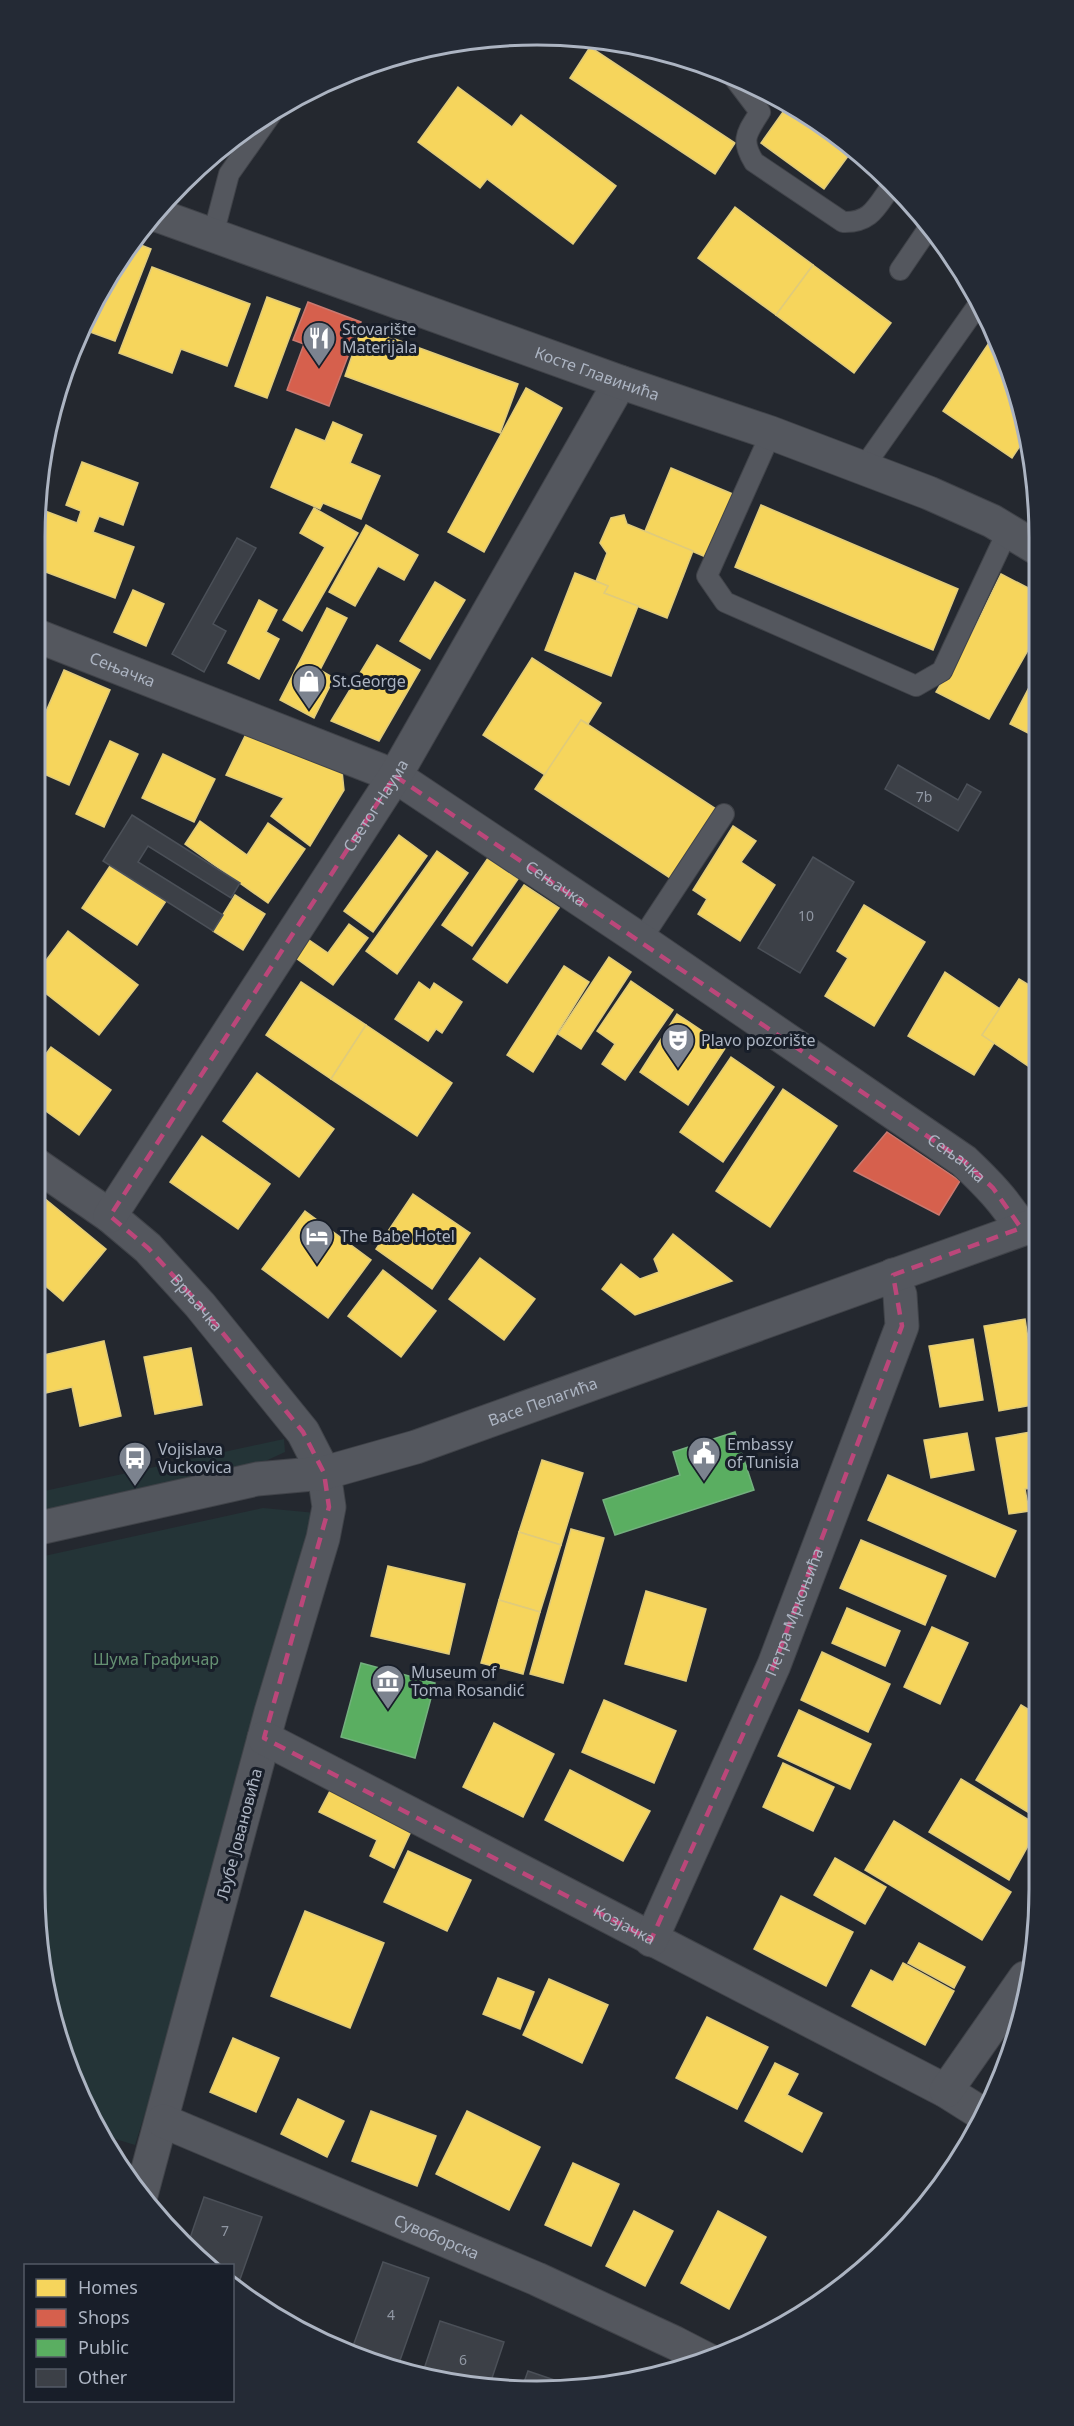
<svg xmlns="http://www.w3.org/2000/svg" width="1074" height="2426" font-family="'Noto Sans',sans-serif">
  <rect width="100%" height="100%" fill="#24282f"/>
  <g fill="#243437">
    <polygon points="284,1439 285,1452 244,1471 35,1518 35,1493"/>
    <polygon points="263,1508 316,1513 262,1743 135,2145 99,2134 61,2051 35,1889 35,1558"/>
  </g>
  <g fill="#f6d55c" stroke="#e0cb7b" stroke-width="1.5">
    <polygon points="590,47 735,143 715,174 570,78"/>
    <polygon points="458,87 512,127 521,115 616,186 573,244 487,179 480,188 418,142"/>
    <polygon points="788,105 816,119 851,152 824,189 761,143"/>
    <polygon points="735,207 813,265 776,315 698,258"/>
    <polygon points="133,242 151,249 115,341 82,329 102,285"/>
    <polygon points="813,265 891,323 854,373 776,315"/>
    <polygon points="152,267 250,304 227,366 181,349 172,373 119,353"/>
    <polygon points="267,297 300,309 267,398 235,386"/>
    <polygon points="362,327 518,384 500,433 345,376"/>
    <polygon points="995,334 1001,344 1026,437 1012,458 943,411"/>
    <polygon points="526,388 562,408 484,552 448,532"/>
    <polygon points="333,422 362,435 350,463 380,476 361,519 323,503 320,509 271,487 296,429 325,441"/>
    <polygon points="82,462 138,483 123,525 99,516 93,532 134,547 115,598 35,568 35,537 40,509 77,523 81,511 66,505"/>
    <polygon points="671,468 735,495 708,558 645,531"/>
    <polygon points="761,505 958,589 933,650 735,567"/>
    <polygon points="314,508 358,533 302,631 283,620 325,547 300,533"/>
    <polygon points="624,515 627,524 693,551 667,618 604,593 608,586 596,581 607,553 600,543 611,518"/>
    <polygon points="366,525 418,555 404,580 378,566 355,606 329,592"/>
    <polygon points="575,573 608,586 604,593 638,606 611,676 545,650"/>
    <polygon points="1001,574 1036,592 1036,636 989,719 936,692 974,629"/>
    <polygon points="435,582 465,600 430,659 400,641"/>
    <polygon points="133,590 164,604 146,646 114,632"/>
    <polygon points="259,600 277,610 266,632 279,639 259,679 228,663"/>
    <polygon points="327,608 347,618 320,670 334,678 314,718 280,700"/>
    <polygon points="377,645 420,670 379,741 331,721"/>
    <polygon points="532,658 601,703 588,724 581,720 545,775 483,735"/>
    <polygon points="64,670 110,690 69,785 35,770 35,737"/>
    <polygon points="35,671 45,675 35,702"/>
    <polygon points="1036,674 1036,737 1010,724"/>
    <polygon points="581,720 716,809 670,878 535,789"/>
    <polygon points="247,732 342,771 344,790 310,846 271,816 284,798 226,775"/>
    <polygon points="110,741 138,754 104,827 76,814"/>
    <polygon points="163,754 215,779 194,822 142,798"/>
    <polygon points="200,821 247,855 268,823 305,849 268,903 185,844"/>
    <polygon points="733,826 756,841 741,862 775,885 740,941 698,914 707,899 693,890"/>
    <polygon points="399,835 427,856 373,932 344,911"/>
    <polygon points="437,851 468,873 397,974 366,951"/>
    <polygon points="488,858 518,879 472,946 442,925"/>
    <polygon points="110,866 166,901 137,945 82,908"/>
    <polygon points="524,885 559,908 507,983 473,959"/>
    <polygon points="235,895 265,914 243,950 213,931"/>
    <polygon points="864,905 925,942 874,1026 825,996 848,958 837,951"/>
    <polygon points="349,924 368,938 333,985 296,958 309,940 328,953"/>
    <polygon points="68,931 138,985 99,1035 35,985 35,975"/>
    <polygon points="609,957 631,972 581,1049 558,1034"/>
    <polygon points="564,966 589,982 533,1072 507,1055"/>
    <polygon points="945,972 1000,1009 982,1035 994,1043 974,1075 908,1036"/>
    <polygon points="1019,979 1037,990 1037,1072 982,1035"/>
    <polygon points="631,981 673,1010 625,1080 602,1064 615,1044 597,1031"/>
    <polygon points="301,982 366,1025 331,1079 266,1035"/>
    <polygon points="419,982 430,990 434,983 462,1002 442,1033 436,1029 428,1041 395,1019"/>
    <polygon points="677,1014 726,1047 688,1105 640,1072"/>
    <polygon points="366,1025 452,1083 417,1136 331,1079"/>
    <polygon points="51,1047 111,1090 79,1135 35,1103 35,1069"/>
    <polygon points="731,1057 774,1087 723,1162 680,1132"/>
    <polygon points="257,1073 334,1129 299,1177 223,1121"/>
    <polygon points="783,1089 837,1126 770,1227 716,1191"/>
    <polygon points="202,1136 270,1184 238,1229 170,1182"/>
    <polygon points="38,1193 106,1249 63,1301 35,1277 35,1198"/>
    <polygon points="413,1194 470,1233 432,1289 376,1249"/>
    <polygon points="305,1211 371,1260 328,1318 262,1269"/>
    <polygon points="673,1234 732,1281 635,1315 602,1289 621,1264 640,1279 659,1272 654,1259"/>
    <polygon points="480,1258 535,1299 504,1340 449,1299"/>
    <polygon points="383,1270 436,1311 401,1357 348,1316"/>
    <polygon points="1025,1319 1038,1404 999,1411 984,1326"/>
    <polygon points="973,1339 983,1400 940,1407 929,1346"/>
    <polygon points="104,1341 121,1416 80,1426 72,1387 41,1394 35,1357"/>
    <polygon points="191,1348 202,1405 155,1414 144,1357"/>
    <polygon points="35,1406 45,1456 35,1459"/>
    <polygon points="1036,1431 1038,1445 1038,1487 1025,1489 1029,1511 1009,1514 996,1438"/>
    <polygon points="967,1433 974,1470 931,1478 924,1440"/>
    <polygon points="542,1460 583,1473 561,1545 519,1532"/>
    <polygon points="888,1475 1016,1531 995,1577 868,1520"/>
    <polygon points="571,1529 604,1538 563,1683 530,1674"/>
    <polygon points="519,1532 561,1545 540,1612 499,1600"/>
    <polygon points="861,1540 946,1576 925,1625 840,1588"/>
    <polygon points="388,1566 465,1584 449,1654 371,1636"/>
    <polygon points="646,1591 706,1609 686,1681 625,1664"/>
    <polygon points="499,1600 540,1612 523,1674 481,1663"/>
    <polygon points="847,1608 900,1631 885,1666 832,1643"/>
    <polygon points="932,1627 968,1643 940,1704 904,1687"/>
    <polygon points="822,1652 890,1684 868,1732 801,1700"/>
    <polygon points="604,1700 676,1731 654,1783 582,1752"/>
    <polygon points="1021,1705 1039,1716 1039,1819 976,1780"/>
    <polygon points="799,1710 871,1744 850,1789 778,1756"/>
    <polygon points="494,1723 554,1754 523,1817 463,1787"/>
    <polygon points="783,1763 834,1787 813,1831 763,1807"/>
    <polygon points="570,1770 650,1811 623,1861 545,1820"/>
    <polygon points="961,1779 1039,1826 1009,1880 929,1832"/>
    <polygon points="331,1789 412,1829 394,1868 370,1856 377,1840 319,1812"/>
    <polygon points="894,1821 1011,1892 982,1940 865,1870"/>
    <polygon points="408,1851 471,1880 447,1931 384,1902"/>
    <polygon points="835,1858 886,1887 865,1924 814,1895"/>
    <polygon points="781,1896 853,1932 826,1986 754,1949"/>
    <polygon points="305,1911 384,1943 350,2028 271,1996"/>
    <polygon points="919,1943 965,1967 954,1988 908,1963"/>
    <polygon points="903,1963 954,1991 925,2045 852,2006 871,1970 893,1982"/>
    <polygon points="498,1978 534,1992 520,2029 483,2014"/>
    <polygon points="549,1979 608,2005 582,2063 523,2035"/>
    <polygon points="707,2017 768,2047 737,2109 676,2078"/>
    <polygon points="233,2038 279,2058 256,2112 210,2092"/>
    <polygon points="775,2063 798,2074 787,2095 822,2113 802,2152 745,2121"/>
    <polygon points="298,2099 344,2121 327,2157 281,2134"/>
    <polygon points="371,2111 436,2136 417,2186 352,2161"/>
    <polygon points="467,2111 540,2147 509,2210 436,2174"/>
    <polygon points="573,2163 619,2184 591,2246 545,2225"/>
    <polygon points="634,2211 673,2231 645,2286 606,2266"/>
    <polygon points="718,2211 766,2237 729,2309 681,2283"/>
  </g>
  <g fill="#d6604d" stroke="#c97970" stroke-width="1.5">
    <polygon points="308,302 361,322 329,406 287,390 304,344 293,340"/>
    <polygon points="887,1132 960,1181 939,1215 854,1171"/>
  </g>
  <g fill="#5aae61" stroke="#73b07e" stroke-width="1.5">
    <polygon points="735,1432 754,1490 615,1535 603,1500 680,1475 673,1452"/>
    <polygon points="361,1663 435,1683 415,1758 341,1737"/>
  </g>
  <g fill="#3c4047" stroke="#4b5058" stroke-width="1.5">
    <polygon points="59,390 66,393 53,431 52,430"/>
    <polygon points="237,538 256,548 213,624 226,631 204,672 172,654"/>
    <polygon points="898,765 958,800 967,784 981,792 958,831 885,789"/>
    <polygon points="132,815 240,883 231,898 148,846 138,862 223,915 213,931 103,861"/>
    <polygon points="813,857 854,882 800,973 758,948"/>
    <polygon points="204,2197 262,2217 238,2285 232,2280 232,2266 214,2266 188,2244"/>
    <polygon points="383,2262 429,2278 398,2366 352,2349"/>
    <polygon points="440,2321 504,2342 490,2384 439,2382 422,2375"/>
    <polygon points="528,2371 572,2386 523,2385"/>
  </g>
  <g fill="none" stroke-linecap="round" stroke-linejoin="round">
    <defs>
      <g id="service">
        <path d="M735,79L760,112C747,133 740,139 754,162L843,222C870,223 876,208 890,188"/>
        <polyline points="213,235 229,174 272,113"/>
        <polyline points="900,270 930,226"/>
        <polyline points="771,433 707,576 725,602 916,686 942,671 1008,530"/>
        <polyline points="863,468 978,305"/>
        <polyline points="641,940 724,814"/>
      </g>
      <g id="minor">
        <path id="s1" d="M35,635L395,776L641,940L964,1161C986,1182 1006,1202 1021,1228"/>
        <path id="s2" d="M35,1164L110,1216L148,1248L200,1305L303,1432L324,1473L329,1507L323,1538L271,1712L141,2195"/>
        <path id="s3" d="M110,1216L395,776L620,382"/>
        <path id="s4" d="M264,1738L946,2091L984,2115"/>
        <path id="s5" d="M651,1940L774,1665L902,1326L900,1295L893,1275"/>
        <polyline points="946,2091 1025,1978"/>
        <path id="s6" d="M163,2121L537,2279L675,2343L708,2360"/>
      </g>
      <g id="tertiary">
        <path id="s7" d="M154,214L620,382L771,433L929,493L992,521L1035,547"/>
        <path id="s8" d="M35,1529L257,1479L324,1473L416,1447L1037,1224"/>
      </g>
    </defs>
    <use href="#service" stroke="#404349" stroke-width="22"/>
    <use href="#minor" stroke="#404349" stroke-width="35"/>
    <use href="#tertiary" stroke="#404349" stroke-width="35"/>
    <use href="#service" stroke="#54575e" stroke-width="20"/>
    <use href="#minor" stroke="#54575e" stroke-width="33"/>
    <use href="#tertiary" stroke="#54575e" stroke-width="33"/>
  </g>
  <path fill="none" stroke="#bb477a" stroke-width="4.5" stroke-dasharray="12 8" stroke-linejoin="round" d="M395,776L964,1161L993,1188L1021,1228L893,1275L902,1326L774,1665L651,1940L264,1738L329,1507L324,1473L303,1432L200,1305L148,1248L110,1216Z"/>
  <defs>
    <symbol id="restaurant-pin" viewBox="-11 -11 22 30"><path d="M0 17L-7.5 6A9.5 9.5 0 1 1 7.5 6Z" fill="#7c838f" stroke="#181e29"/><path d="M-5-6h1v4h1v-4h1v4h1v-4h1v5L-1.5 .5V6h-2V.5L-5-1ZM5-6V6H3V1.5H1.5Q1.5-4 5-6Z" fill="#fff"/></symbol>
    <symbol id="shop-pin" viewBox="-11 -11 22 30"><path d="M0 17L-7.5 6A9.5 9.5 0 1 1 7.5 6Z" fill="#7c838f" stroke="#181e29"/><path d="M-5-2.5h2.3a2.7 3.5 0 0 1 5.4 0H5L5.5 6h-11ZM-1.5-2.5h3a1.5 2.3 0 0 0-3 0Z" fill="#fff"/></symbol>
    <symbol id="theatre-pin" viewBox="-11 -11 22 30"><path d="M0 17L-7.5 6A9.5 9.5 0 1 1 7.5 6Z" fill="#7c838f" stroke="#181e29"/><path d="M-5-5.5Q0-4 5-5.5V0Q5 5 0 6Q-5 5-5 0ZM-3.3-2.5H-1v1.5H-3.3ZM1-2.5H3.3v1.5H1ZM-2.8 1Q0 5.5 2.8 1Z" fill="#fff"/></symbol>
    <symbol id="hotel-pin" viewBox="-11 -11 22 30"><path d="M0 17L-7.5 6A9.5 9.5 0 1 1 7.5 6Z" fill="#7c838f" stroke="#181e29"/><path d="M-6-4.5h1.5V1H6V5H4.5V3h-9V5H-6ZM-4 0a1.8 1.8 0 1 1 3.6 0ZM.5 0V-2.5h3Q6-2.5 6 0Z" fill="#fff"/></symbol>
    <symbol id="civic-pin" viewBox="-11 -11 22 30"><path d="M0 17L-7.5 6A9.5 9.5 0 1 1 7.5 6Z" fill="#7c838f" stroke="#181e29"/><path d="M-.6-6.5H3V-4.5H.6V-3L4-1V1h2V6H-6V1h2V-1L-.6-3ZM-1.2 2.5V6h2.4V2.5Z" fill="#fff"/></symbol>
    <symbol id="bus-pin" viewBox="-11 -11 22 30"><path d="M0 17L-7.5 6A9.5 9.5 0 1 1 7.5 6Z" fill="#7c838f" stroke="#181e29"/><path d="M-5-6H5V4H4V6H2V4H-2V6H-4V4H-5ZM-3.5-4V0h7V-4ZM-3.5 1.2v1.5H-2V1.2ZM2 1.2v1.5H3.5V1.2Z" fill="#fff"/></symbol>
    <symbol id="museum-pin" viewBox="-11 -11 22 30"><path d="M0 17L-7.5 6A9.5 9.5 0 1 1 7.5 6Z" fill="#7c838f" stroke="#181e29"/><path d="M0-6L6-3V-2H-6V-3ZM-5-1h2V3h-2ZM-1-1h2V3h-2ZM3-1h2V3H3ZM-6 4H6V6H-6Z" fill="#fff"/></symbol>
  </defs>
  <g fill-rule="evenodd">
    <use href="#restaurant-pin" x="300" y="319" width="38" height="52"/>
    <use href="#shop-pin" x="290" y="662" width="38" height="52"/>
    <use href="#theatre-pin" x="659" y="1021" width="38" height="52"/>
    <use href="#hotel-pin" x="298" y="1217" width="38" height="52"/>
    <use href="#civic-pin" x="685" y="1434" width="38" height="52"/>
    <use href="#bus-pin" x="116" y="1439" width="38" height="52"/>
    <use href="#museum-pin" x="369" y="1662" width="38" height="52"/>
  </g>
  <g text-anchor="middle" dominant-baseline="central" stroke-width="6" stroke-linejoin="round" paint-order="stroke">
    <g font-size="14" fill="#9097a3">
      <text x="924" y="796">7b</text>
      <text x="806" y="915">10</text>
      <text x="225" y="2230">7</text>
      <text x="391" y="2314">4</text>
      <text x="463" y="2359">6</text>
    </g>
    <g font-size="16" fill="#acb4c2" stroke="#181e29" text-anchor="start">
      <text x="342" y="329">Stovarište<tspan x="342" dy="18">Materijala</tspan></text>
      <text x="332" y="681">St.George</text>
      <text x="701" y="1040">Plavo pozorište</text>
      <text x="340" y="1236">The Babe Hotel</text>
      <text x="727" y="1444">Embassy<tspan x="727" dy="18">of Tunisia</tspan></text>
      <text x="158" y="1449">Vojislava<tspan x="158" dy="18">Vuckovica</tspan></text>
      <text x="411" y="1672">Museum of<tspan x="411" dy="18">Toma Rosandić</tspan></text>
    </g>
    <g font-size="16" fill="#acb4c2" stroke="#181e29">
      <text stroke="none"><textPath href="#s7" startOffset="471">Косте Главинића</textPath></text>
      <text stroke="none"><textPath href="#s1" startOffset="94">Сењачка</textPath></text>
      <text stroke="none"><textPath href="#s3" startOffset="489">Светог Наума</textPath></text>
      <text stroke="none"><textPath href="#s1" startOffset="580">Сењачка</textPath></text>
      <text stroke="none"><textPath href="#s1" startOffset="1066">Сењачка</textPath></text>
      <text stroke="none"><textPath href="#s2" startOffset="214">Врњачка</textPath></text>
      <text stroke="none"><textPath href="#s8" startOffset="525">Васе Пелагића</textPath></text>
      <text stroke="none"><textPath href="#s5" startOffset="358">Петра Мркоњића</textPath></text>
      <text transform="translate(239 1834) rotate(-75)">Љубе Јовановића</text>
      <text stroke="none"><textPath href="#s4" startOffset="406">Козјачка</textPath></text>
      <text stroke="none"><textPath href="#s6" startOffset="297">Сувоборска</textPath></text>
    </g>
    <g font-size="16" fill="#659172" stroke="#181e29">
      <text x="156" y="1659">Шума Графичар</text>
    </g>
  </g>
  <path d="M0 0H1074V2426H0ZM537 45H537A492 492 0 0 1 1029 537V1889A492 492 0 0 1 537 2381H537A492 492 0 0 1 45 1889V537A492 492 0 0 1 537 45Z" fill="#242a35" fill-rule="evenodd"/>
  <path fill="none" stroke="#acb4c2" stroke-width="3" d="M537 45H537A492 492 0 0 1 1029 537V1889A492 492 0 0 1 537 2381H537A492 492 0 0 1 45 1889V537A492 492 0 0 1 537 45Z"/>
  <rect x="24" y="2264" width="210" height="138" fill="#181e29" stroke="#535a66" stroke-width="1.5"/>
  <rect x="36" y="2279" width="30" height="18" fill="#f6d55c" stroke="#535a66" stroke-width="1.5"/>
  <text x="78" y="2294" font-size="18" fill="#acb4c2">Homes</text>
  <rect x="36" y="2309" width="30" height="18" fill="#d6604d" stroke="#535a66" stroke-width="1.5"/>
  <text x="78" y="2324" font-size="18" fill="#acb4c2">Shops</text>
  <rect x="36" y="2339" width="30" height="18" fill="#5aae61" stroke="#535a66" stroke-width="1.5"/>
  <text x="78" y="2354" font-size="18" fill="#acb4c2">Public</text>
  <rect x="36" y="2369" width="30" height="18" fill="#3c4047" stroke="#535a66" stroke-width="1.5"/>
  <text x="78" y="2384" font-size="18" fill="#acb4c2">Other</text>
</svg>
